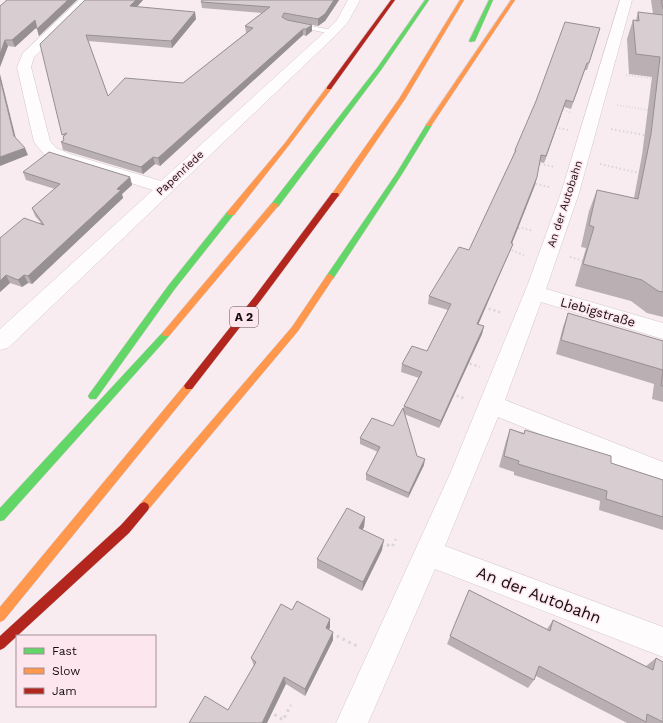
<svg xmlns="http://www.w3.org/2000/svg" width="663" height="723" font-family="'Work Sans',sans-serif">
  <rect width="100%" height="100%" fill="#f8ecf0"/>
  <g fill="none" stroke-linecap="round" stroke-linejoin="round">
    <defs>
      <polygon id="lane" points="290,22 332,30 336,32 332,34 293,26 289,24"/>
      <g id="street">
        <polygon points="79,0 92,0 34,57 31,67 50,141 56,148 70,154 161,181 328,29 337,20 348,0 360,0 348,22 336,35 8,348 0,350 0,329 153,190 58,160 44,154 34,142 17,67 23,53"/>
        <polygon points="620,0 632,0 579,193 546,289 663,323 663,339 541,302 505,400 663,462 663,484 498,417 445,546 663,627 663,657 435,569 368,723 336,723 450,474 528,284 561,193"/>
      </g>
      <g id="fast">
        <polygon points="425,0 429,0 381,70 278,207 272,207 272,203 377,68"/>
        <polygon points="489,0 493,0 475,41 470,42 469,41"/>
        <polygon points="429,123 432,125 402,174 333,279 327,279 326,277 327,275 396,174 426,125"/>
        <polygon points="228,211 231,211 235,213 174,290 96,399 90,399 88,396 90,393 168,286"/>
        <polygon points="166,331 170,334 169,336 4,520 0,521 0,508 163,332"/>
      </g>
      <g id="slow">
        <polygon points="460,0 464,0 405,99 338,197 332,197 331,195 399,99"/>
        <polygon points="511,0 515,0 431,126 427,126 426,125"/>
        <polygon points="327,87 332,88 289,145 234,215 228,215 228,211 285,143"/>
        <polygon points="272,203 275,203 279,205 169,336 163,336 162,334 163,332"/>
        <polygon points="330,274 334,277 298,331 148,510 144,512 140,510 139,507 140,504 292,327 327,275"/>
        <polygon points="189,382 192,383 194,386 192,389 4,620 0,622 0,607 186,383"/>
      </g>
      <g id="jam">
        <polygon points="391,0 395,0 331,89 327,89 327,87"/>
        <polygon points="332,193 338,193 339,195 261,300 192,389 186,389 184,386 186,383 255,296"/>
        <polygon points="144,502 148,504 149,507 148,510 129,533 4,648 0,650 0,636 121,525 140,504"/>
      </g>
    </defs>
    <use href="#lane" stroke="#d3c8cc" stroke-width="1"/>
    <use href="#street" stroke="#d3c8cc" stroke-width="1"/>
    <use href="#fast" stroke="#d3c8cc" stroke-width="1"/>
    <use href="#slow" stroke="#d3c8cc" stroke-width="1"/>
    <use href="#jam" stroke="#d3c8cc" stroke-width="1"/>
    <g stroke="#d9d5d6" stroke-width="1.5" stroke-dasharray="1 2" stroke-linecap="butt">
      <polyline points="626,75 655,79"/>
      <polyline points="617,105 648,110"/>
      <polyline points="561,108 571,113"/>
    </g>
    <g stroke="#d9d5d6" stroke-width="2" stroke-dasharray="1.5 2.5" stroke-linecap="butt">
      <polyline points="555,127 568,130"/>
      <polyline points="611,129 644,135"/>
      <polyline points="536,163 555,167"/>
      <polyline points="600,164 639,173"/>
      <polyline points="532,183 549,187"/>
      <polyline points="514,229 522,228 533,231"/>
      <polyline points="508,249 524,255"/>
      <polyline points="570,257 584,261"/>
    </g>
    <g stroke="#d9d5d6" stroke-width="2.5" stroke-dasharray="2 3" stroke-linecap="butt">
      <polyline points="484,307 502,313"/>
      <polyline points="465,362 480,367"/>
      <polyline points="452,394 466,399"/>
    </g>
    <g stroke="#d9d5d6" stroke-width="3" stroke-dasharray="2.5 4" stroke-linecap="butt">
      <polyline points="381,542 392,547 396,539"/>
      <polyline points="331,633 357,646"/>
      <polyline points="269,711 283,720 291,705"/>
    </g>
    <use href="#lane" fill="#fefcfd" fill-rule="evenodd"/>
    <use href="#street" fill="#fefcfd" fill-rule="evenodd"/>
    <use href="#fast" fill="#63d668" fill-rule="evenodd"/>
    <use href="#slow" fill="#ff974d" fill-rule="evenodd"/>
    <use href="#jam" fill="#b3261e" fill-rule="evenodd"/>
  </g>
  <g fill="#bab0b4">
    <polygon points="7,0 77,0 39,36 37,27 15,47 8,46 0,67"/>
    <polygon points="85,0 143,0 137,7 196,19 172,48 88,41 108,96 183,83 246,33 245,26 262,13 202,8 201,2 339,0 325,21 318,26 303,23 312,31 306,36 303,35 160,166 155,164 143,174 63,150 61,142 64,140 63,137"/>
    <polygon points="651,0 663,0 663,317 647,313 631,301 575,286 586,248 581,247 589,211 597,190 634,198 642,155 652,77 629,74 627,39 633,20 636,20 638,12 653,14"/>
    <polygon points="600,28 587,70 585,70 571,109 564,107 544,163 540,162 535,185 512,243 513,244 510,251 478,325 484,326 482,334 439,428 404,414 417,456 424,465 408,498 366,480 366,474 378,452 360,444 360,438 393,426 403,409 404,406 419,378 401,372 402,364 427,351 448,310 428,304 429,296 469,250 513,156 515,150"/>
    <polygon points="23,172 130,177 132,185 122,194 123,198 32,284 28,283 22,287 10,283 0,292 0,238 41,223 35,216 32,208 55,189 26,180"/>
    <polygon points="568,313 663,341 663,402 652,399 654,384 556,354 563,327"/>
    <polygon points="510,429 524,433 525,430 611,463 663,480 663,530 599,510 600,501 514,475 514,472 499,467 506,441"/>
    <polygon points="365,517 364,527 362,530 382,550 362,591 317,568 317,559"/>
    <polygon points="469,590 547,629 553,620 646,666 656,658 663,662 663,723 627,723 536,676 534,680 528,688 447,644"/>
    <polygon points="330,619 330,627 329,630 333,640 305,696 286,684 228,710 254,666 251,658"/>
  </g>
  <g fill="#979092">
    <polygon points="68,0 77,0 39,36 37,29"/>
    <polygon points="136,0 143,0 132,12 130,6"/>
    <polygon points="334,0 339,0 325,21 318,26 318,19"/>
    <polygon points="195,12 196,19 172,48 171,41"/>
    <polygon points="35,20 37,27 15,47 12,40"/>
    <polygon points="312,25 312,31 306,36 306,29"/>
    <polygon points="303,29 303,35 160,166 158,158"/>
    <polygon points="5,40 8,46 0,67 0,54"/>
    <polygon points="0,74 17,143 14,136 0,78"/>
    <polygon points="566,100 564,107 544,163 546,156"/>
    <polygon points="25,148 28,155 0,166 0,157"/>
    <polygon points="153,157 155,164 143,174 141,167"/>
    <polygon points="130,177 132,185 122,194 123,198 32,284 28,276 117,189"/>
    <polygon points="537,177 535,185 509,251 511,243"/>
    <polygon points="513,244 510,251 475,332 477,324"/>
    <polygon points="6,275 10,283 0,292 0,281"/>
    <polygon points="24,275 28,283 22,287 18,280"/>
    <polygon points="484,326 482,334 439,428 441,421"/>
    <polygon points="425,459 424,465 408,498 409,493"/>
    <polygon points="365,517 364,527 358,538 359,528"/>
    <polygon points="384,540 382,550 362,591 363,582"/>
    <polygon points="330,619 330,627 326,636 326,628"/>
    <polygon points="333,632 333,640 305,696 305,689"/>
    <polygon points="284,677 286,684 267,723 262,723"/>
  </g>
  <g fill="#d8cdd1" stroke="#979092">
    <polygon points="7,0 68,0 37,29 35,20 12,40 5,40 0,54 0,6"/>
    <polygon points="85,0 136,0 130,6 195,12 171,41 86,35 108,96 125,78 183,83 253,28 245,26 270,7 201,2 202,0 334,0 325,14 318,19 284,13 282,17 287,20 312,25 306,29 303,29 158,158 153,157 141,167 61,142 64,140 63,137 67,133 62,135 40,44"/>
    <polygon points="661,0 663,0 663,9"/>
    <polygon points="638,12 663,15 663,292 658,291 642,280 583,264 594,227 589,225 597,190 638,199 651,134 660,57 636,54 633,20 639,21"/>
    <polygon points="565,22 600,28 589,63 587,63 573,102 566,100 546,156 541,155 537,177 511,243 513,244 477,324 484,326 441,421 404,406 422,372 402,364 412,346 427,351 451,304 429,296 459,247 469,250 516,150 515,150 536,101"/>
    <polygon points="0,78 14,136 25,148 0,157"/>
    <polygon points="49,152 130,177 117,189 121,190 28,276 24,275 18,280 6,275 0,281 0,238 24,218 44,225 32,208 60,184 23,172"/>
    <polygon points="568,313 663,341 663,386 661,386 663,370 561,340"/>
    <polygon points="403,408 417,456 425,459 409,493 366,474 380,447 360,438 372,418 393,426"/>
    <polygon points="510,429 524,434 525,430 611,456 611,463 663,480 663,517 606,499 607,491 518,464 519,461 504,456"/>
    <polygon points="347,508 365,517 359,528 384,540 363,582 317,559"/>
    <polygon points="469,590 550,631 553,620 653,670 656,658 663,662 663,722 647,714 646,722 539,666 534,680 450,636"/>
    <polygon points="297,601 330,619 326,628 333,632 305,689 284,677 262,723 189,723 205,696 228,710 256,662 251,658 281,604 292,610"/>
  </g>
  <g text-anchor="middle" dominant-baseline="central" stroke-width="3" stroke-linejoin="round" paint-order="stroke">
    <g font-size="11" fill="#160d10" stroke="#fee6ee">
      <text transform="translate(180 173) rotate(-43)">Papenriede</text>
      <text transform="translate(565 204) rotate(-72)">An der Autobahn</text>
    </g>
    <rect fill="#fee6ee" stroke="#5c4e53" stroke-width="1" x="230" y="307" width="28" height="20" rx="3"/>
    <g font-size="12" font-weight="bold" fill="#160d10">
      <text x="244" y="317">A 2</text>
    </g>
    <g font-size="13" fill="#160d10" stroke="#fee6ee">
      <text transform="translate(598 312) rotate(16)">Liebigstraße</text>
    </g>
    <g font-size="16" fill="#160d10" stroke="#fee6ee">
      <text transform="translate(539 595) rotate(21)">An der Autobahn</text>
    </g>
  </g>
  <rect x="16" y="635" width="140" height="72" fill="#fee6ee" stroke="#a18f95"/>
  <rect x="24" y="648" width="20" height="6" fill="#63d668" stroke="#a18f95"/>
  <text x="52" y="655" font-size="12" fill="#160d10">Fast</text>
  <rect x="24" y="668" width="20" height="6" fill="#ff974d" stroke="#a18f95"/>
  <text x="52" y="675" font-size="12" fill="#160d10">Slow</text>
  <rect x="24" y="688" width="20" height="6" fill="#b3261e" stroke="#a18f95"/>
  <text x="52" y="695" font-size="12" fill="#160d10">Jam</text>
</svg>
